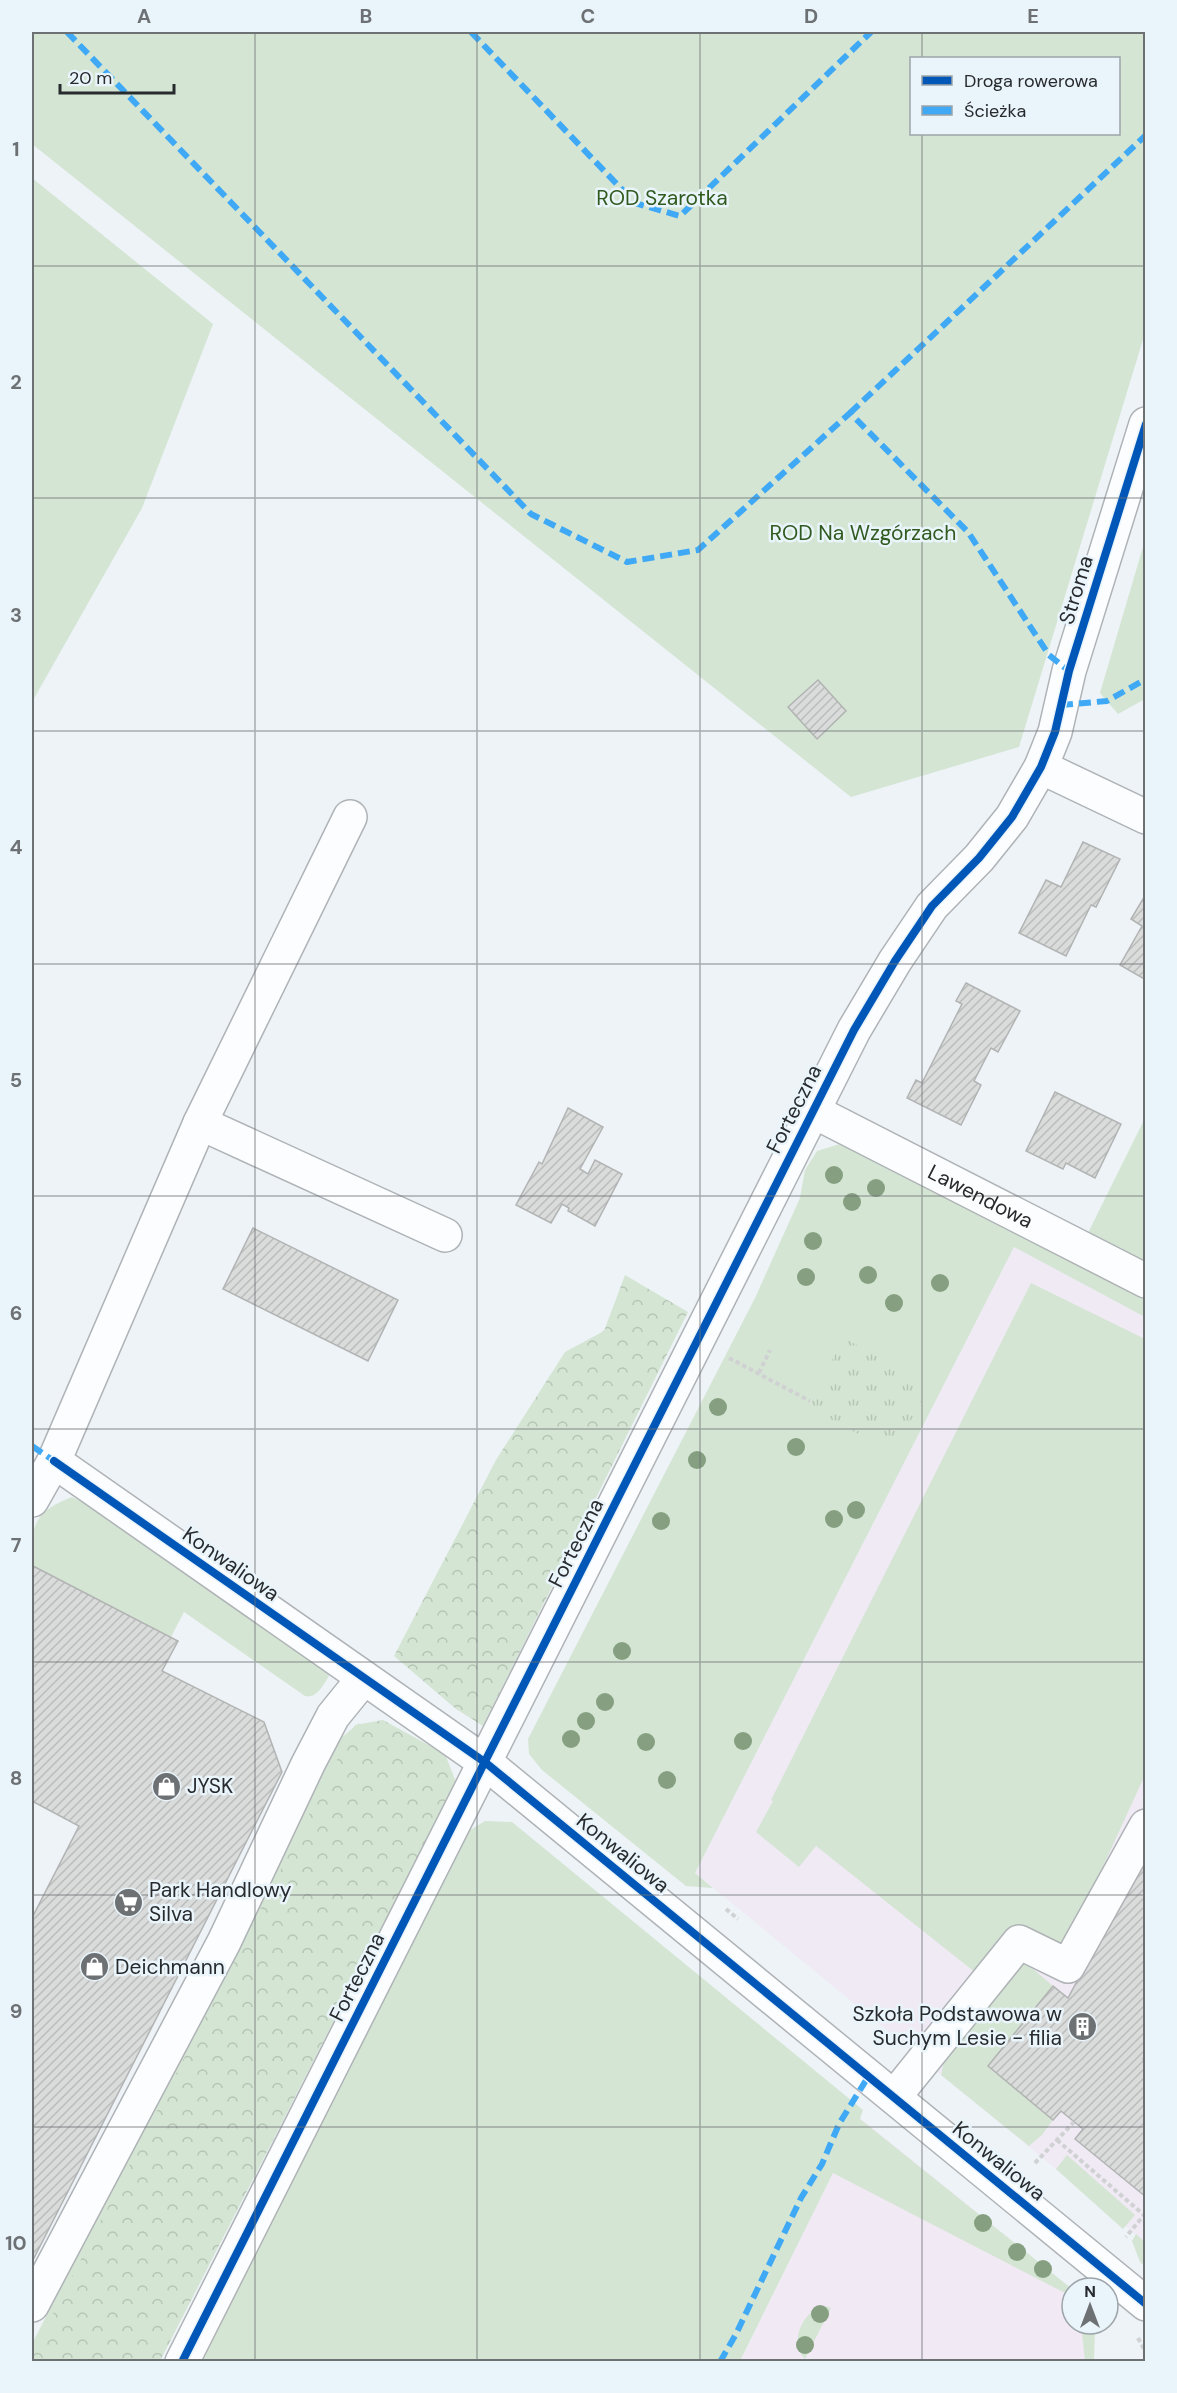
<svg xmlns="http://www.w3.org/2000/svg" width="1177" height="2393" font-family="'DM Sans',sans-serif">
  <defs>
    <pattern id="forest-crowns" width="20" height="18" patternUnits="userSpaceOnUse" patternTransform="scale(1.5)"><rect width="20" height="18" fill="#d4e5d3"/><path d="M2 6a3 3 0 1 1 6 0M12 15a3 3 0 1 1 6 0" fill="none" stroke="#b6c5b5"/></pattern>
    <pattern id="park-tufts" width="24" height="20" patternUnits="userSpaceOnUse" patternTransform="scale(1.5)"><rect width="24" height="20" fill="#d4e5d3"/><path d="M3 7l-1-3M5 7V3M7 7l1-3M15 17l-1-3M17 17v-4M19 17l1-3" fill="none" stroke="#b6c5b5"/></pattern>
    <pattern id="building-hatch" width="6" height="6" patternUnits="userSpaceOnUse" patternTransform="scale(1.5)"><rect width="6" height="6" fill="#dadbdb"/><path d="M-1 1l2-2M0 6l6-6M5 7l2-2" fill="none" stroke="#bbbcbc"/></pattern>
  </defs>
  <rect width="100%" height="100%" fill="#edf3f7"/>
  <polygon fill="#f1e9f4" points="860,2118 1072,2289 1072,2324 1095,2324 1094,2361 740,2362"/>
  <polygon fill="#f0eaf5" points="1014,1247 1145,1317 1145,2242 695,1873"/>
  <g fill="#d4e5d3" fill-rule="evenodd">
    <path d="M32,32H1145V333L1019,747L851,797L32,144ZM912,58H1118V134H912Z"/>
    <polygon points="32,178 213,324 142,508 32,702"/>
    <polygon points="1145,540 1145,699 1118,714 1100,693"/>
    <polygon points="1145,1118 1145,1273 1085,1239"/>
    <polygon points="840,1144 878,1159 1145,1295 1145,1317 1014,1247 695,1873 713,1888 686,1886 542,1770 529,1754 528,1739 755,1298 800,1198 805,1170 817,1151"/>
    <polygon points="1031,1283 1145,1339 1145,1775 1066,1947 1016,1926 981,1977 816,1846 799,1867 756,1832 773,1801 771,1800"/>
    <path d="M85,1494L326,1664L329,1676C323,1685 317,1699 305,1696L184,1612L171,1637L33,1566L32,1569C31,1528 31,1513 72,1497L80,1501Z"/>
    <polygon points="359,1723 360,1725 32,2357 32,2344 341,1738"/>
    <polygon points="485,1821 512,1822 863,2110 860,2119 1072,2289 1072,2307 1065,2293 833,2173 740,2361 200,2362 467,1832"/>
    <polygon points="1025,1962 1053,1986 988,2066 1053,2120 1042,2135 1029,2146 941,2075 944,2061"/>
    <polygon points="1067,2155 1135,2215 1123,2229 1056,2169"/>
    <polygon points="1136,2234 1145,2242 1145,2266 1140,2262 1132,2241"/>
    <path d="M825,2306L831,2308L805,2359C788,2343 803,2309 825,2306Z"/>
    <polygon points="1079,2324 1095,2324 1094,2361 1085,2361 1082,2333"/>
  </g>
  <g fill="url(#forest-crowns)">
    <polygon points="625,1275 688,1312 483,1726 456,1709 394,1656 496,1460 565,1352 604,1331"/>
    <polygon points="383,1720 445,1754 456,1782 160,2361 32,2361 32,2355 355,1725"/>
  </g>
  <polygon fill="url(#park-tufts)" points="844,1338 930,1385 893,1453 807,1406"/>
  <g fill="url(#building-hatch)" stroke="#b2b3b3" stroke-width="1.5">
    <polygon points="818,680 846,711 817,739 788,707"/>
    <polygon points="1083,842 1120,859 1096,907 1091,905 1066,956 1019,933 1046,880 1061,887"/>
    <polygon points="1146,894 1146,980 1120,965 1142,926 1131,919"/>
    <polygon points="966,983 1020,1011 998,1052 991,1048 974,1081 981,1085 961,1125 907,1098 916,1080 922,1083 962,1004 956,1001"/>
    <polygon points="1055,1092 1121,1124 1095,1178 1066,1163 1063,1169 1026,1151"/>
    <polygon points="568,1108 603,1127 580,1169 588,1174 595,1160 622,1174 595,1226 568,1211 569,1208 562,1204 551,1223 516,1205 539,1162 542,1164"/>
    <polygon points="253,1228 398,1300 368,1361 223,1289"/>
    <polygon points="33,1566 178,1641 162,1671 264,1722 282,1772 32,2262 32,1918 79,1826 32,1801"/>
    <polygon points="1145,1853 1146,2054 1143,2059 1146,2062 1146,2197 1075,2139 1083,2129 1061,2111 1053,2120 988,2066 1053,1986 1068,1998"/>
  </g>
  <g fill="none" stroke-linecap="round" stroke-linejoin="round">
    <defs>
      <g id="minor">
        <polyline points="1041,767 1146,817"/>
        <path id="s1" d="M813,1111L1146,1281"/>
        <polyline points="200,1123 445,1235"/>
        <polyline points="54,1461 486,1763 1146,2304"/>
        <polyline points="32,1500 54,1461 200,1123 350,817"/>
        <polyline points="894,2097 1019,1942 1068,1966 1146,1826"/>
        <polyline points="32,2305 224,1942 308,1764 333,1716 363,1679"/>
        <polyline points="182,2362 854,1030 895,961 932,906 979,858 1012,817 1041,767 1055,732 1069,671 1146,424"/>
      </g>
    </defs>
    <use href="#minor" stroke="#afb3b7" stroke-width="36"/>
    <g stroke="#d0d1d2" stroke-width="4" stroke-dasharray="4.5 3" stroke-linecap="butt">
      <polyline points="729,1358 810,1401"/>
      <polyline points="759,1373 770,1350"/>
      <polyline points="726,1909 738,1919"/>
      <polyline points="1057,2140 1144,2215 1126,2237"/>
      <polyline points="1035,2163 1074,2122"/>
      <polyline points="1138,2338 1146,2353"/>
    </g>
    <use href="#minor" stroke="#fcfdfe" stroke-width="33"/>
    <g stroke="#3fa9f5" stroke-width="6" stroke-dasharray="12 6" stroke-linecap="butt">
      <polyline points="67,32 531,514 627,562 698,550 850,413 968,532 1049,655 1069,671"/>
      <polyline points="471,32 635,203 680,216 871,32"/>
      <polyline points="850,413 1146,135"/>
      <polyline points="1061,705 1107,701 1146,679"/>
      <polyline points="32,1446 54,1461"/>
      <polyline points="720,2362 736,2334 801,2198 822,2164 839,2124 868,2077"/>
    </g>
    <defs>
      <g id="cycleway">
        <polyline points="54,1461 486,1763 1146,2304"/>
        <polyline points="182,2362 854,1030 895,961 932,906 979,858 1012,817 1041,767 1055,732 1069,671 1146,424"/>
      </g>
    </defs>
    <use href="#cycleway" stroke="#e9f4fb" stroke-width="11"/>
    <use href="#cycleway" stroke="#0057b8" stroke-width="8"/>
  </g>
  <g fill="#859f80">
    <circle cx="834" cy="1175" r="9"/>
    <circle cx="876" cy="1188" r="9"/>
    <circle cx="852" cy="1202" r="9"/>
    <circle cx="813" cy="1241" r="9"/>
    <circle cx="868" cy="1275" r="9"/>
    <circle cx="806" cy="1277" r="9"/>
    <circle cx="940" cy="1283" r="9"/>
    <circle cx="894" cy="1303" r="9"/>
    <circle cx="718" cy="1407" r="9"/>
    <circle cx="796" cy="1447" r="9"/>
    <circle cx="697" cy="1460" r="9"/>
    <circle cx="856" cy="1510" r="9"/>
    <circle cx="834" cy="1519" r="9"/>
    <circle cx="661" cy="1521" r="9"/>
    <circle cx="622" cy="1651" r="9"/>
    <circle cx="605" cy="1702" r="9"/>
    <circle cx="586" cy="1721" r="9"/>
    <circle cx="571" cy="1739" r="9"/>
    <circle cx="743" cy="1741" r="9"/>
    <circle cx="646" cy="1742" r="9"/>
    <circle cx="667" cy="1780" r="9"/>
    <circle cx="983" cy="2223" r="9"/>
    <circle cx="1017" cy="2252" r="9"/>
    <circle cx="1043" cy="2269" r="9"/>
    <circle cx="820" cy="2314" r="9"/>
    <circle cx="805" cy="2345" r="9"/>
  </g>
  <path fill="none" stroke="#6d7174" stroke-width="1.5" stroke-opacity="0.55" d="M255,32V2362M477,32V2362M700,32V2362M922,32V58M922,134V2362M32,266H1146M32,498H1146M32,731H1146M32,964H1146M32,1196H1146M32,1429H1146M32,1662H1146M32,1895H1146M32,2127H1146"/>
  <defs>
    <symbol id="shop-disc" viewBox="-11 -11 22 22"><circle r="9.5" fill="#6d7174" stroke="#e9f4fb"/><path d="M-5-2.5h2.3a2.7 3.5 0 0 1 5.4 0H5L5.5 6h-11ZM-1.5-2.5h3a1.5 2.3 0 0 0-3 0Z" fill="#fff"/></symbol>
    <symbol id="supermarket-disc" viewBox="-11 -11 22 22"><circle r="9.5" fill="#6d7174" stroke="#e9f4fb"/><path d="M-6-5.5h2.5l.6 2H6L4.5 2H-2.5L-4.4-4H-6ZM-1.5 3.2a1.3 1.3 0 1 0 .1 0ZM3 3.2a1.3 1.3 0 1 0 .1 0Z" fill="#fff"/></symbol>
    <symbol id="building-disc" viewBox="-11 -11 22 22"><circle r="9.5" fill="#6d7174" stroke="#e9f4fb"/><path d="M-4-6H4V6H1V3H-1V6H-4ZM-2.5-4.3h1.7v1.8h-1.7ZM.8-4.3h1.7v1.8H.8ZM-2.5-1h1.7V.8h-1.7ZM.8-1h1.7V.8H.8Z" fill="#fff"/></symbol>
  </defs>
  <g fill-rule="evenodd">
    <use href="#shop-disc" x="150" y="1770" width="33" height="33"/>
    <use href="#supermarket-disc" x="112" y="1886" width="33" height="33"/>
    <use href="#shop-disc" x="78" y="1950" width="33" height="33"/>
    <use href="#building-disc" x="1066" y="2010" width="33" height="33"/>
  </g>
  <g text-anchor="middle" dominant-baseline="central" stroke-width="5" stroke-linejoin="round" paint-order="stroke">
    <g font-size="21" fill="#305a1e" stroke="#e9f4fb">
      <text x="662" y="198">ROD Szarotka</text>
      <text x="863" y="533">ROD Na Wzgórzach</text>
    </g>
    <g font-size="21" fill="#282b2e" stroke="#e9f4fb">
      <text transform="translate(1076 590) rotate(-73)">Stroma</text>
      <text transform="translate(794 1109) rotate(-63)">Forteczna</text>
      <text stroke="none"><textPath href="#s1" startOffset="188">Lawendowa</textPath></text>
      <text transform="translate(576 1543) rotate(-63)">Forteczna</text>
      <text transform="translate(231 1564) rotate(35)">Konwaliowa</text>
      <text transform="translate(623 1853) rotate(39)">Konwaliowa</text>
      <text transform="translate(357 1977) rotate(-63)">Forteczna</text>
      <text transform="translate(999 2161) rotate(39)">Konwaliowa</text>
    </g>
    <g font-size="21" fill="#282b2e" stroke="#e9f4fb" text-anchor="start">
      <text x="187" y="1786">JYSK</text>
      <text x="149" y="1890">Park Handlowy<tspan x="149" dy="24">Silva</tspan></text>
      <text x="115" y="1967">Deichmann</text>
      <text x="1062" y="2014" text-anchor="end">Szkoła Podstawowa w<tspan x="1062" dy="24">Suchym Lesie - filia</tspan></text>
    </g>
  </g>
  <rect width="1177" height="2393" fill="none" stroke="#e9f4fb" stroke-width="66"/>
  <rect x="910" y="57" width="210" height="78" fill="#e9f4fb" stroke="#9ca4a9" stroke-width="1.5"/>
  <rect x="922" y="76" width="30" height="9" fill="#0057b8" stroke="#9ca4a9" stroke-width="1.5"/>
  <text x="964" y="87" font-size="18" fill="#282b2e">Droga rowerowa</text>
  <rect x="922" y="106" width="30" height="9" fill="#3fa9f5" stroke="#9ca4a9" stroke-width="1.5"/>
  <text x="964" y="117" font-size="18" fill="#282b2e">Ścieżka</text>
  <g transform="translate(1090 2306)"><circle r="28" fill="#e9f4fb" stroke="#9ca4a9" stroke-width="1.5"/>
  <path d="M0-4.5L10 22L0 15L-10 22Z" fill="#6d7174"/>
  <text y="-9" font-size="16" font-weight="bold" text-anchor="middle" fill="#282b2e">N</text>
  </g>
  <path d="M60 84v9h114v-9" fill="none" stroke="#282b2e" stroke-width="3"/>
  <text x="69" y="84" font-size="18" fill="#282b2e" stroke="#e9f4fb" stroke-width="4.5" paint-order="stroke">20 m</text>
  <rect x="33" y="33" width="1111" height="2327" fill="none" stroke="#6d7174" stroke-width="2"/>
  <g font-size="20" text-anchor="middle" font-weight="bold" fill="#6d7174">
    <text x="144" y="23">A</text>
    <text x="366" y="23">B</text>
    <text x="588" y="23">C</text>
    <text x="811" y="23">D</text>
    <text x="1033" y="23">E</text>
    <text x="16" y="156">1</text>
    <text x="16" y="389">2</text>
    <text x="16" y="622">3</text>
    <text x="16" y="854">4</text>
    <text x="16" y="1087">5</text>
    <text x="16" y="1320">6</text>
    <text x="16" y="1552">7</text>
    <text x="16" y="1785">8</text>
    <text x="16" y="2018">9</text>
    <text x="16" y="2250">10</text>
  </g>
</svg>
